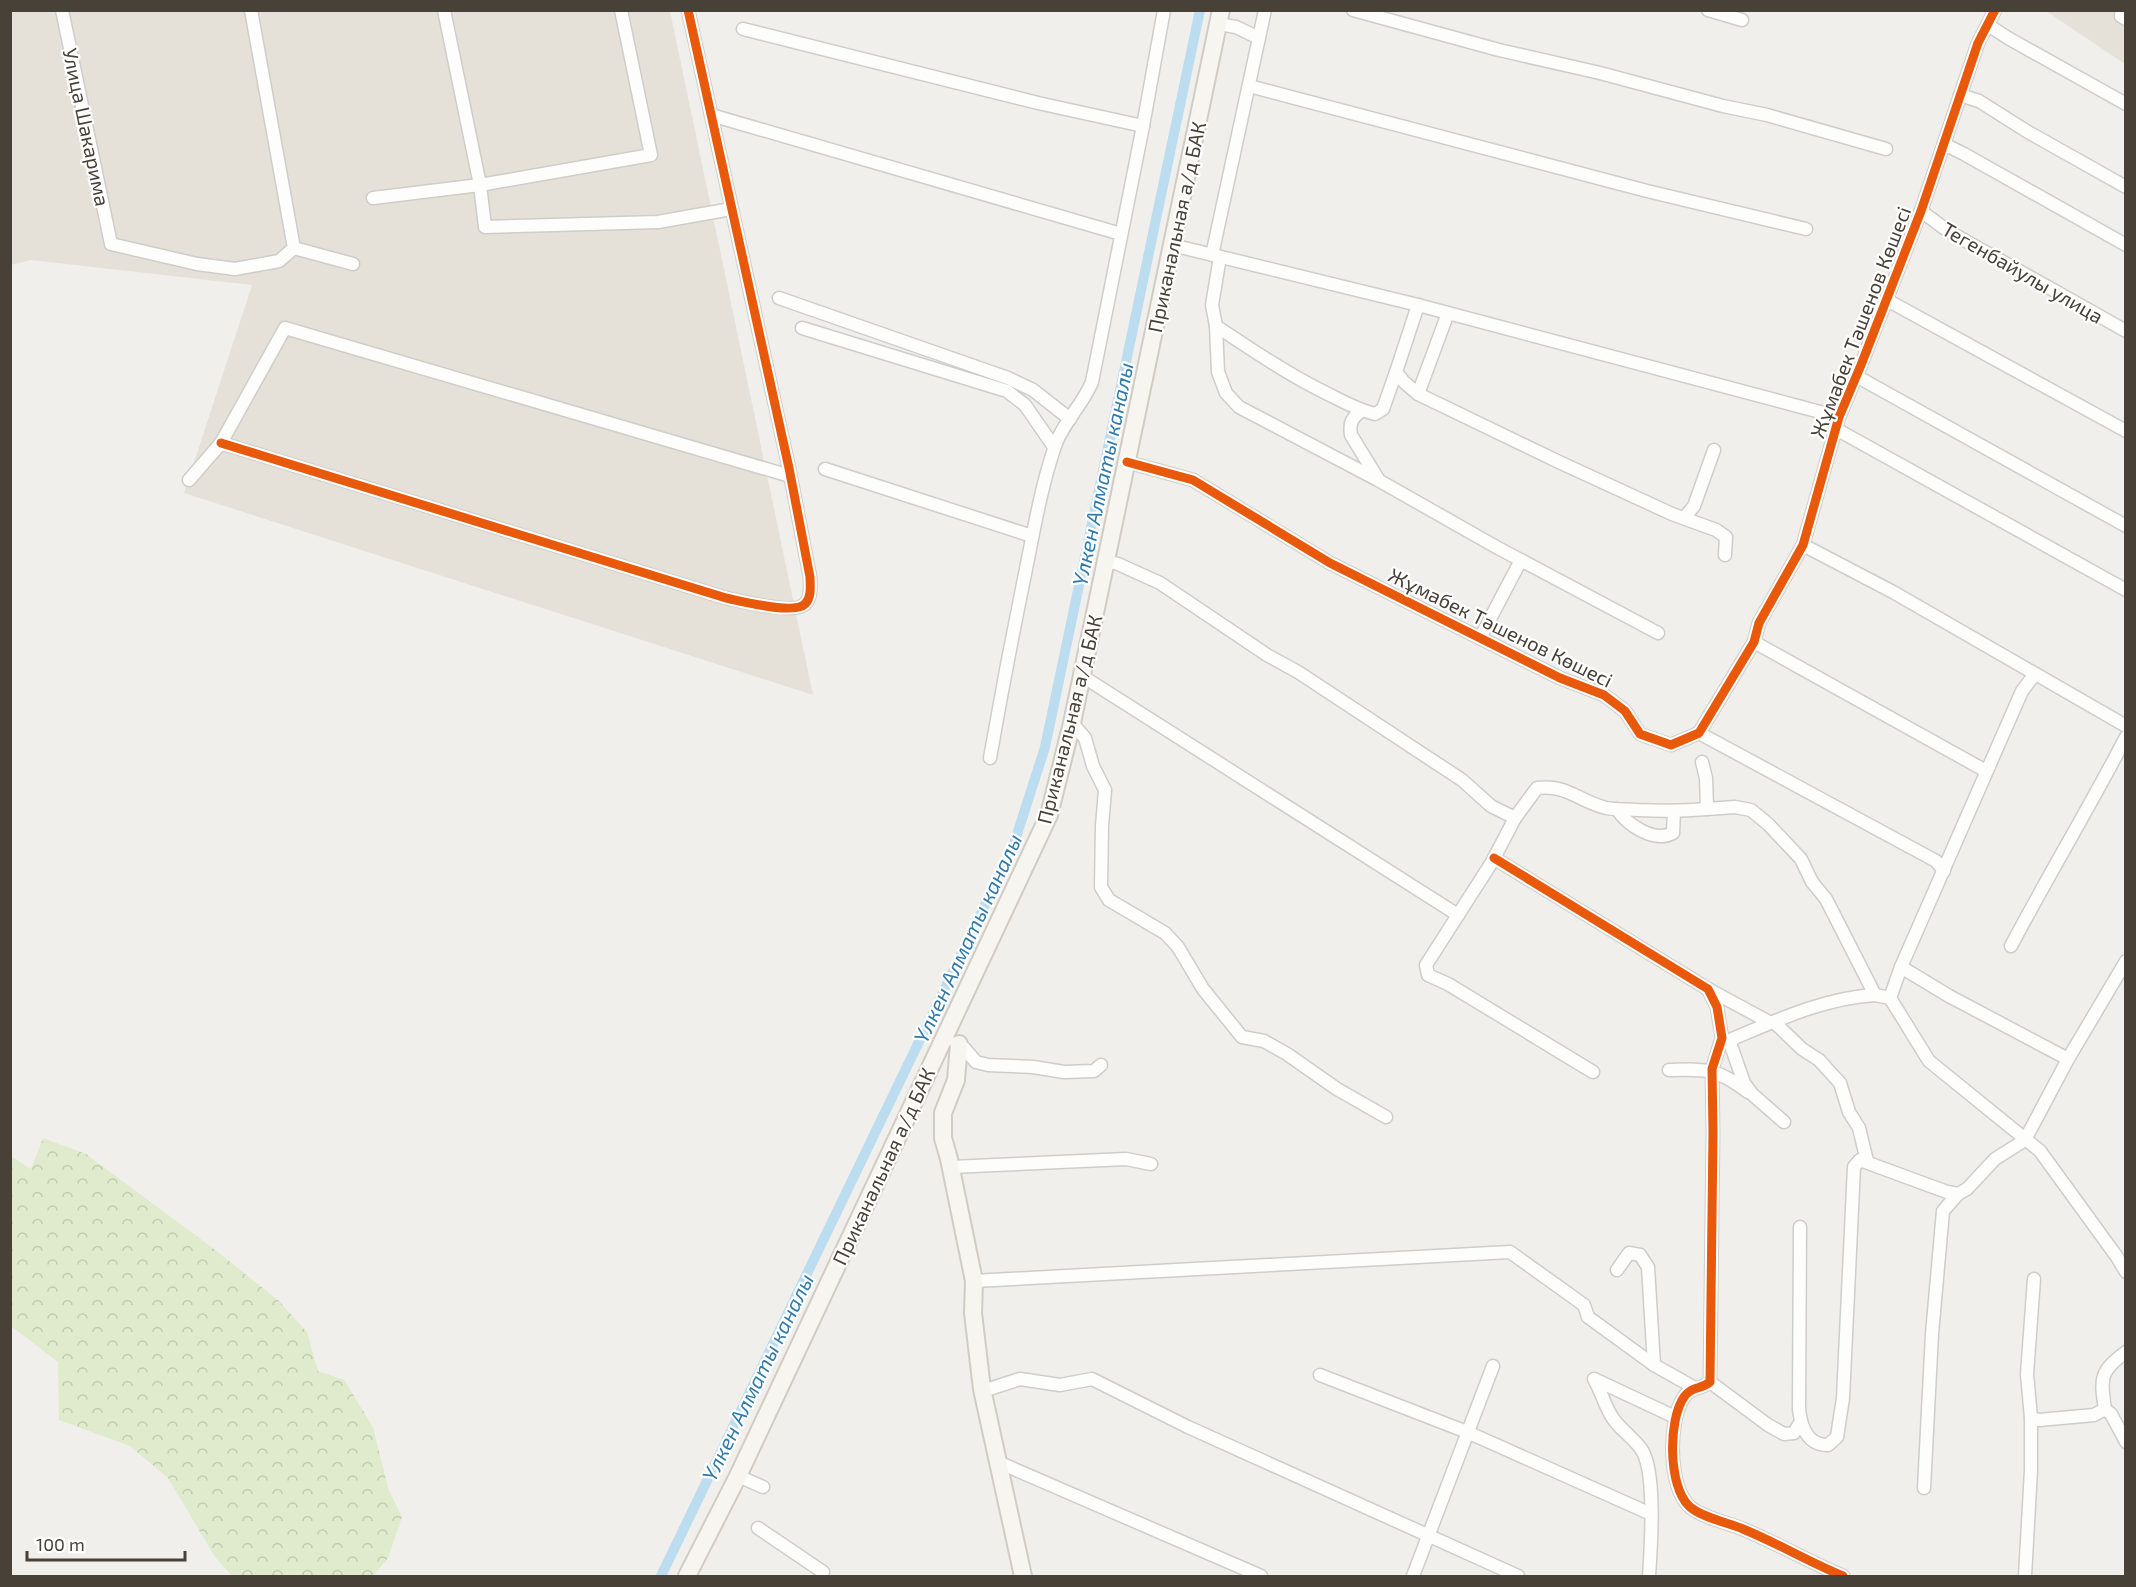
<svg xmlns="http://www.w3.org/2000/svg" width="2136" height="1587" font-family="'Exo 2',sans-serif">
  <defs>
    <pattern id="forest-crowns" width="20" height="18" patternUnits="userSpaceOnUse" patternTransform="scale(1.5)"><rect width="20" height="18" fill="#dfebcc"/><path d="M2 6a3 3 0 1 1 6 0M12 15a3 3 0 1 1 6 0" fill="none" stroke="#c1cbb0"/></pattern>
  </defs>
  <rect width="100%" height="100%" fill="#f1efec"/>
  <g fill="#e5e1d9">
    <polygon points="11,11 670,11 813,695 184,493 252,285 31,260 11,265"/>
    <polygon points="2046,11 2125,11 2125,64"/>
  </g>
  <polygon fill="url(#forest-crowns)" points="43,1138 86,1154 214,1249 279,1301 307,1332 318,1371 344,1380 373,1427 388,1488 402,1517 388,1558 373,1576 232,1576 215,1557 168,1478 130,1446 59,1420 58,1362 11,1326 11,1156 31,1169"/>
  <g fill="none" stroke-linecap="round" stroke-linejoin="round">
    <polyline stroke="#bcdcef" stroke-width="10" points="661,1576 1013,847 1045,747 1200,10"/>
    <defs>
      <g id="minor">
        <polyline points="62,10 111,244 197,264 235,269 279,261 294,248 251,10"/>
        <polyline points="444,10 480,185 485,227 658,222 731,209"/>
        <polyline points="1353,10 1499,50 1600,73 1723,106 1767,115 1886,149"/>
        <polyline points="1708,10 1742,20"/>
        <polyline points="2122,10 2121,16 2126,19"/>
        <polyline points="1218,24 1236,27 1259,38"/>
        <polyline points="1988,25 2008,38 2126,104"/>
        <polyline points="743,29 1038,103 1143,126"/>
        <polyline points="1249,86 1647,191 1806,229"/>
        <polyline points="1960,95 1979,101 2028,132 2126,187"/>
        <polyline points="711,115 1121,234"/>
        <polyline points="1944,144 1964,154 2126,245"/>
        <polyline points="373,198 480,185 651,155 621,10"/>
        <polyline points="1921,211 1948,231 2126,331"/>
        <polyline points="1172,245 1418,305 1839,417"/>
        <polyline points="294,248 353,264"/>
        <polyline points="1212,255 1265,10"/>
        <path d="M1220,257L1212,305L1216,326C1252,350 1289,375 1328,394C1344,402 1358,410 1375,414L1383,409L1396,372"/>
        <polyline points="779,298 1008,378 1033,390 1070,419"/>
        <polyline points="1887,300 2126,431"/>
        <polyline points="1418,305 1396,372 1404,382 1418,394 1559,462 1672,514 1716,530 1726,537 1725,555"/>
        <polyline points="1216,326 1218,372 1226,393 1239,407 1378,480 1498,548 1658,633"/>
        <polyline points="802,328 1007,391 1025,405 1054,447"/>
        <polyline points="1856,376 2126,526"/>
        <polyline points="1418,394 1448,313"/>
        <path d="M1361,411C1352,418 1349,423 1351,435L1378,479"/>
        <polyline points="1836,429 2126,590"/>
        <path d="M221,443L726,598C741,601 794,615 805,604C812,597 810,586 810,577L789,468L688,10"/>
        <polyline points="1127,462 1193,480 1330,563 1560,678 1604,695 1625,711 1640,734 1671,745 1699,733 1754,642 1759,623 1803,545 1839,417 1861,365 1921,211 1978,43 1995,10"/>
        <polyline points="825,469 1032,536"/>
        <polyline points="189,480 221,443 285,328 790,476"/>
        <polyline points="1684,518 1694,506 1714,450"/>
        <polyline points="1803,545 1893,592 2126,726"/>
        <polyline points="1106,561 1118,564 1160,583 1267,655 1298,672 1462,780 1491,806 1515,818 1492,862 1426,965 1428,975 1448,984 1593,1072"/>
        <polyline points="1480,638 1521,560"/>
        <polyline points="1754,642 1986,771"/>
        <polyline points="1082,676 1458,915"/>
        <polyline points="1072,723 1085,738 1093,766 1105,790 1102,826 1101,887 1109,900 1165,933 1178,947 1203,989 1242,1037 1264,1041 1287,1054 1337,1089 1386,1117"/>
        <polyline points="1699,733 1936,861 1944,871"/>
        <path d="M990,758C1001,695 1013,632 1026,569C1034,529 1041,488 1054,449C1061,425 1082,406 1092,382L1143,126L1164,10"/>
        <polyline points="1702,762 1706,778 1707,809 1735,807 1751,810 1768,824 1801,859 1812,882 1826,899 1875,995 1890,998 1929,1061 2040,1151 2117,1257 2126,1272"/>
        <path d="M1617,809C1627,825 1654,843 1673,833L1674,811"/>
        <path d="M1515,818L1537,788C1567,784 1578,801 1606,808C1616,810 1628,809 1638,810C1661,811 1684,811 1707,809"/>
        <path d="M1494,858L1708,989L1717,1007L1722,1038L1712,1069L1713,1132L1710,1382C1700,1390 1692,1386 1684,1397C1668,1420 1668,1486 1689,1506C1700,1517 1729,1523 1743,1529C1777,1543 1809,1562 1843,1576"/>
        <path d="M2011,946C2048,876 2089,808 2126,737"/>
        <polyline points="1901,967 1949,996 2068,1059"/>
        <polyline points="1708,989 1771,1023"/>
        <polyline points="1890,998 1901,967 2022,691 2035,674"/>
        <polyline points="1774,1022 1802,1049 1819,1060 1840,1083 1849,1112 1859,1128 1867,1161"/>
        <polyline points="1729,1040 1744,1083 1752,1094 1784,1122"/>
        <polyline points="956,1043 964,1048 976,1062 988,1065 1033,1067 1064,1072 1094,1071 1101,1065"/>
        <path d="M1720,1044C1769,1024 1821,998 1875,995"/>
        <path d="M1669,1070C1707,1069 1717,1068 1748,1092"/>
        <polyline points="951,1167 1126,1159 1151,1164"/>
        <polyline points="1617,1270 1629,1253 1640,1255 1648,1267 1654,1365 1695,1388"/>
        <path d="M2034,1279L2027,1374L2031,1418L2039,1420L2094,1415L2105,1409C2100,1378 2100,1371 2126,1352"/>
        <polyline points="974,1281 1510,1252 1584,1305 1588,1317 1654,1365"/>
        <polyline points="1320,1375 1467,1432 1651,1514"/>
        <polyline points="1710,1382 1768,1425 1784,1434 1794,1433 1801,1421 1799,1410 1800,1227"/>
        <polyline points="983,1391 1020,1379 1060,1385 1092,1379 1188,1427 1518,1576"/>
        <polyline points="2105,1409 2111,1414 2126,1442"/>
        <path d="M1801,1421C1805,1435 1812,1445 1828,1445L1837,1437L1843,1398L1854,1167L1860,1160L1947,1192L1958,1194L1967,1189L1995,1159L2025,1140L2068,1059L2126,961"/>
        <polyline points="1000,1463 1261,1576"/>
        <polyline points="738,1476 763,1487"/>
        <polyline points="1924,1488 1932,1334 1943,1211 1958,1194"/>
        <polyline points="758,1528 823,1572"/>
        <polyline points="1413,1576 1493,1366"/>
        <path d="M1649,1576C1651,1547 1656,1477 1643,1452C1636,1439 1620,1430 1612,1417C1605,1406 1601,1391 1594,1379L1675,1417"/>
        <polyline points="2025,1576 2031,1470 2031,1418"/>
      </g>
      <g id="secondary">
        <polyline points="959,1044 956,1080 943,1113 943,1138 949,1159 974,1281 973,1313 982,1389 1023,1576"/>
        <polyline points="687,1576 738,1476 1049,815 1072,723 1221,10"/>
      </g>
    </defs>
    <use href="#minor" stroke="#cfcdc9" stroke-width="15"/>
    <use href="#secondary" stroke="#d1ccc3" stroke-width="20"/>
    <use href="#minor" stroke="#fdfdfc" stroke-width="12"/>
    <use href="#secondary" stroke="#f7f5ef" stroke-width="16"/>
    <defs>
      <g id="cycleway">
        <path d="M221,443L726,598C741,601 794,615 805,604C812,597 810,586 810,577L789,468L688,10"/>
        <polyline points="1127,462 1193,480 1330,563 1560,678 1604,695 1625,711 1640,734 1671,745 1699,733 1754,642 1759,623 1803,545 1839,417 1861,365 1921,211 1978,43 1995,10"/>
        <path d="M1494,858L1708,989L1717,1007L1722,1038L1712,1069L1713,1132L1710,1382C1700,1390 1692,1386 1684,1397C1668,1420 1668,1486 1689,1506C1700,1517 1729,1523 1743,1529C1777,1543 1809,1562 1843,1576"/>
      </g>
    </defs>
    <use href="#cycleway" stroke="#fff" stroke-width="13"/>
    <use href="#cycleway" stroke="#e8590c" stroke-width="9"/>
  </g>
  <g text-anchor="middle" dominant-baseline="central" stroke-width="4.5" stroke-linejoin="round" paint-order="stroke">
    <g font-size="20" fill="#484137" stroke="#fff">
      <text transform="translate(87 127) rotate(78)">Улица Шакарима</text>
      <text transform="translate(1176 227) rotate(-78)">Приканальная а/д БАК</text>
      <text transform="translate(2023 272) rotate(30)">Тегенбайулы улица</text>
      <text transform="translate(1860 322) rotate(-69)">Жұмабек Тәшенов Көшесі</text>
      <text transform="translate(1501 627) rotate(26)">Жұмабек Тәшенов Көшесі</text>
      <text transform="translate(1069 719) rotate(-76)">Приканальная а/д БАК</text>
      <text transform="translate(883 1166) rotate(-65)">Приканальная а/д БАК</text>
    </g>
    <g font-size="21" font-style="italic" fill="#2f7aab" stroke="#fff">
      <text transform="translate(1102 474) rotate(-78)">Үлкен Алматы каналы</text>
      <text transform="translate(967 938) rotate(-65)">Үлкен Алматы каналы</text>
      <text transform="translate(757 1377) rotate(-64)">Үлкен Алматы каналы</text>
    </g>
  </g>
  <rect width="2136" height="1587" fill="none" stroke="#484137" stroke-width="24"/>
  <path d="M27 1551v9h158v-9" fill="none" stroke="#484137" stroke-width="3"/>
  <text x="36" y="1551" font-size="18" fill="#484137" stroke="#ffffff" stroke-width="4.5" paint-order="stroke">100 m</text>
</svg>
